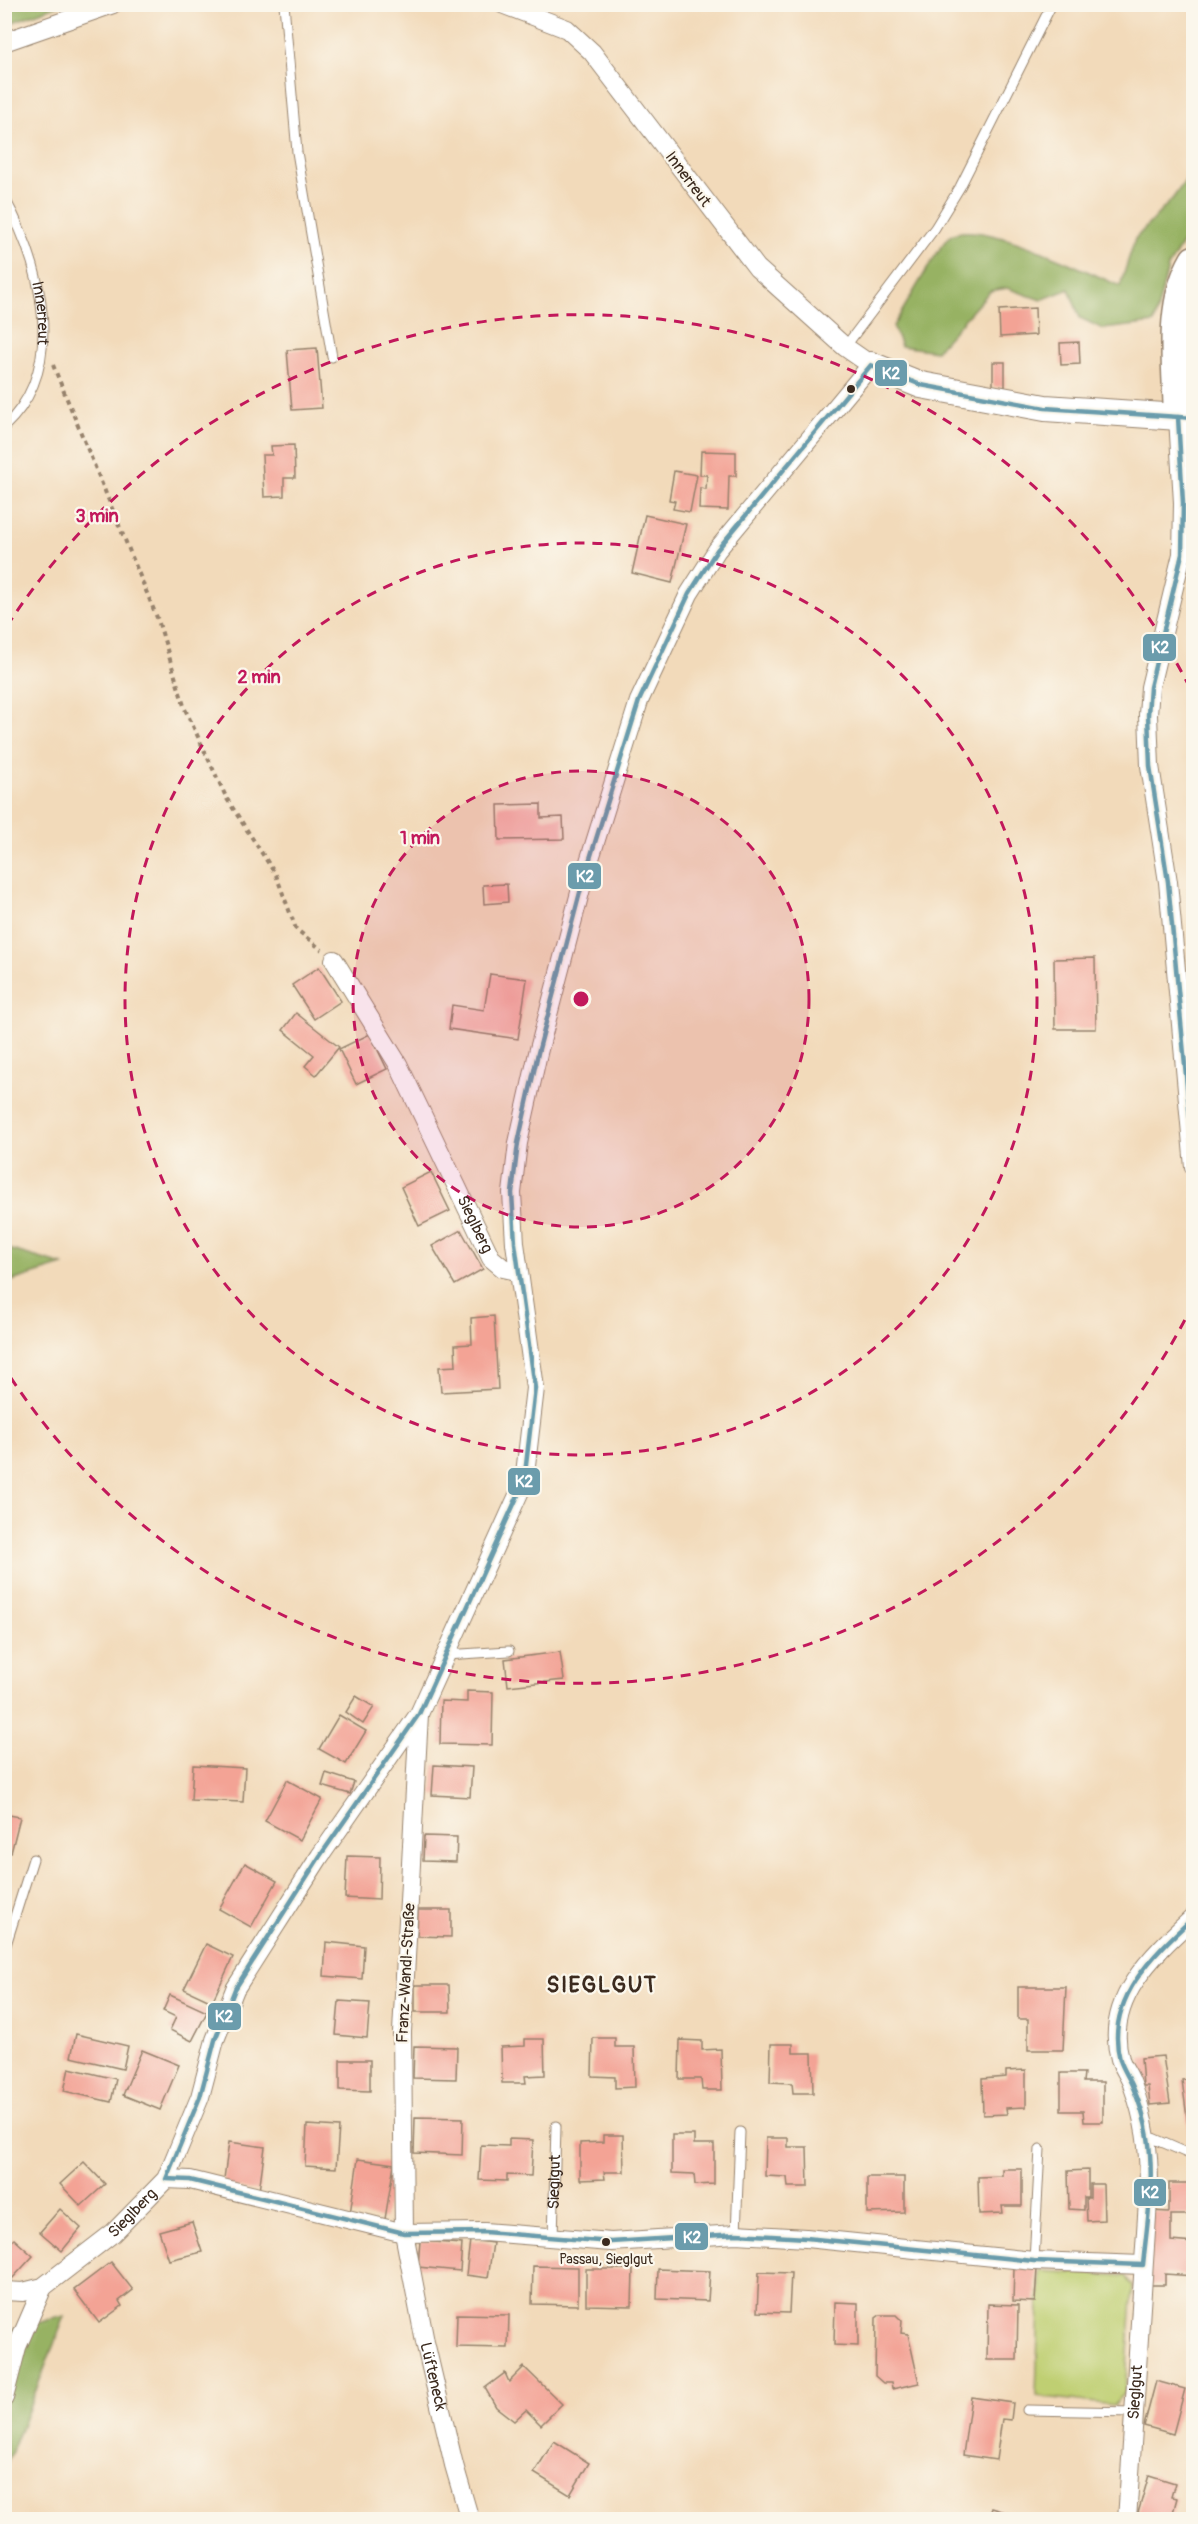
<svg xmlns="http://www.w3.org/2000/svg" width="1198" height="2524" font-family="Pangolin,sans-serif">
  <rect width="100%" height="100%" fill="#fbf7ec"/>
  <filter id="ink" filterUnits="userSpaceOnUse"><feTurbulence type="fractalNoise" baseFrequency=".0167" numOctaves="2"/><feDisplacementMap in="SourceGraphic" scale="12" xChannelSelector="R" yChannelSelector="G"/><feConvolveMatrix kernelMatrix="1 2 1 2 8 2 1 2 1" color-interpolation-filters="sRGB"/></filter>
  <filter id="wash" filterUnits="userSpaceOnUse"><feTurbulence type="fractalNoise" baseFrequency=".008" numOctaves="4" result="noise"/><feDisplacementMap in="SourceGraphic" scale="24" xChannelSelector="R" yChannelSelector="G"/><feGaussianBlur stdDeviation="1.35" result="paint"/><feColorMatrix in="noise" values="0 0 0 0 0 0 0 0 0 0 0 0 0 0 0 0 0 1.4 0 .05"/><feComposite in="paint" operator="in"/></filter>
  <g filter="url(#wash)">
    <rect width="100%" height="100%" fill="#f2daba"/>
    <polygon fill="#bfcf72" stroke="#7d7c48" stroke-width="1.5" points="1040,2271 1126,2276 1133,2286 1125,2393 1114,2405 1036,2396"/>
    <g fill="#97b264" stroke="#696e41" stroke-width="1.5">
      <polygon points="5,4 59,4 59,5 5,25"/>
      <path d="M1193,170V226L1168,267L1154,323L1103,329L1080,318L1069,289L1041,300L1007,288L990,291L936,351L901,346L893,326C903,311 941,242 950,236C979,216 1089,273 1120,286L1135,239L1173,198Z"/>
      <polygon points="5,1248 63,1265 5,1283"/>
      <polygon points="65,2316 11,2454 5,2466 5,2345 13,2329"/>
    </g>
    <g id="blocks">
      <g fill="#f3a395">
        <polygon points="1035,308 1036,335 1000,337 999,310"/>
        <polygon points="1079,342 1080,364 1061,365 1060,343"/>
        <polygon points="317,348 322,408 292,410 287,350"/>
        <rect x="993" y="362" width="12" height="25"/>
        <polygon points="294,445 295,478 284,478 284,496 264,497 262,455 272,455 271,446"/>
        <polygon points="701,451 736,452 736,476 729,476 728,510 699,509 700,488 706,489 707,475 700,475"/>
        <polygon points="674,471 697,475 690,512 673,509 675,501 669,500"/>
        <polygon points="645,515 686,524 672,583 632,573"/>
        <polygon points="541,804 541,818 563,817 564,839 499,840 498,805"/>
        <polygon points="507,884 508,902 484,904 483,885"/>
        <polygon points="1095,958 1096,1029 1055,1029 1054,959"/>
        <polygon points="319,967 341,1001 314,1019 292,985"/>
        <polygon points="490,974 527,979 518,1039 449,1029 452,1005 484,1010"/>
        <polygon points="296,1013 339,1047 316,1075 305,1066 314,1055 283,1030"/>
        <polygon points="370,1034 387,1069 356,1084 339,1049"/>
        <polygon points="431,1172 450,1211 419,1226 401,1187"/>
        <polygon points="461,1230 483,1269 455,1285 432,1246"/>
        <polygon points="494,1316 498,1389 441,1392 439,1367 456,1366 455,1345 472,1344 471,1318"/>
        <polygon points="560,1652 564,1680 508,1686 505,1659"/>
        <polygon points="467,1691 493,1692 492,1745 440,1744 441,1701 467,1702"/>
        <polygon points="356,1696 374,1707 363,1724 346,1712"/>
        <polygon points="339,1715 366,1731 346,1764 319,1749"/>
        <polygon points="193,1765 245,1768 243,1802 191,1800"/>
        <polygon points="434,1765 472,1767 470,1797 432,1795"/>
        <polygon points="326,1773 354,1782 350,1794 322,1786"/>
        <polygon points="287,1780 322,1799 300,1840 265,1821"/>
        <polygon points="4,1814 20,1817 11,1853 4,1851"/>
        <polygon points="424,1836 457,1837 456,1862 423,1861"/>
        <polygon points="347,1856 380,1857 379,1900 345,1898"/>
        <polygon points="245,1863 277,1881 251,1927 219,1909"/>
        <polygon points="418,1910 451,1910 451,1937 417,1936"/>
        <polygon points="326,1942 364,1946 362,1979 324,1976"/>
        <polygon points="206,1944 233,1957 212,2002 184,1989"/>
        <polygon points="415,1985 449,1985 450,2012 415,2012"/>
        <polygon points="1018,1987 1066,1987 1063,2050 1028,2050 1028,2019 1018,2019"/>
        <polygon points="170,1995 207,2012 192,2041 170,2030 176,2017 163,2011"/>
        <polygon points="339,2001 370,2003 367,2038 336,2035"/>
        <polygon points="76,2034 128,2046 123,2069 71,2057"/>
        <polygon points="593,2038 615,2038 615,2047 634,2047 635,2087 615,2088 615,2077 592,2076"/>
        <polygon points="525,2039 544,2039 545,2075 525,2076 526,2083 502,2083 501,2047 525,2046"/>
        <polygon points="680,2040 702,2041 702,2050 721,2049 722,2090 702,2090 701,2079 679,2079"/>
        <polygon points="771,2044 793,2044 793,2053 812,2053 813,2093 793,2093 792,2083 770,2082"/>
        <polygon points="414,2046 457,2047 456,2079 413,2078"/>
        <polygon points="142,2050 179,2065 160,2110 123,2095"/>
        <polygon points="1163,2056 1170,2103 1150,2105 1148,2086 1143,2086 1141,2058"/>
        <polygon points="340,2060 370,2060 370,2091 340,2090"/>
        <polygon points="69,2068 116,2079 111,2102 64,2091"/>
        <polygon points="1026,2070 1026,2107 1006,2108 1007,2114 983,2115 982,2079 1006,2077 1006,2071"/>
        <polygon points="1061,2073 1084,2073 1083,2082 1103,2082 1103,2122 1084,2122 1083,2111 1061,2111"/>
        <polygon points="1194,2079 1194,2141 1190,2141 1182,2080"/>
        <polygon points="415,2117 463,2118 462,2155 414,2153"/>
        <polygon points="307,2125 339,2127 336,2168 305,2166"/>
        <polygon points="603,2135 623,2135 624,2172 604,2172 605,2179 580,2180 580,2143 603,2142"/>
        <polygon points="672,2135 694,2135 694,2144 714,2144 714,2184 695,2185 694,2174 672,2173"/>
        <polygon points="766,2138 788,2138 788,2147 807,2147 808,2187 788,2187 787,2177 765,2176"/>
        <polygon points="509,2139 533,2140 531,2176 507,2175 507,2181 479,2180 481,2145 509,2146"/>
        <polygon points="229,2142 265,2147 259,2191 223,2186"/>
        <polygon points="358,2159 394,2164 385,2219 350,2214"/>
        <polygon points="84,2162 105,2184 81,2206 60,2184"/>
        <polygon points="1002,2169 1022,2169 1022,2206 1002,2206 1003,2213 979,2214 978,2177 1002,2176"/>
        <polygon points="1088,2170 1088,2197 1084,2197 1084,2210 1069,2209 1068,2171"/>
        <polygon points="867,2177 904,2177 904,2212 867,2213"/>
        <polygon points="1169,2183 1194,2183 1194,2215 1171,2215 1171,2241 1194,2243 1194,2276 1165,2274 1165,2285 1148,2285 1150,2211 1169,2212"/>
        <polygon points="1090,2184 1103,2184 1104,2220 1087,2221 1086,2198 1090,2198"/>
        <polygon points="60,2209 81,2228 62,2251 40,2232"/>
        <polygon points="192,2222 202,2252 169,2260 159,2231"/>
        <polygon points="14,2239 33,2256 11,2280 4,2274 4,2249"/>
        <polygon points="470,2240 493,2243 488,2278 466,2275"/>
        <polygon points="420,2241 462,2244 460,2271 418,2267"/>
        <polygon points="111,2262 133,2290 119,2301 122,2306 99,2323 74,2290"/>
        <polygon points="533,2266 578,2267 578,2305 532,2304"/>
        <polygon points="1014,2268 1037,2269 1035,2302 1013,2301"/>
        <polygon points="586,2269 633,2269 632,2306 586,2305"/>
        <polygon points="658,2269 710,2271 708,2301 657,2299"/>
        <polygon points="759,2272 791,2273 789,2313 757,2312"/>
        <polygon points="835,2302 858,2303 858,2346 834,2345"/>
        <polygon points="988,2304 1018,2305 1017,2360 987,2360"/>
        <polygon points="457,2314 509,2315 508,2348 456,2347"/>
        <polygon points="880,2315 896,2315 902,2321 901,2333 908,2334 919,2383 892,2389 891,2383 883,2383 875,2376 876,2318"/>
        <polygon points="524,2367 562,2404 541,2425 526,2410 514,2421 496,2407 485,2388 505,2373 509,2382"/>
        <polygon points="1156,2381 1185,2389 1173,2434 1144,2426"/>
        <polygon points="971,2397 1013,2403 1011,2420 1002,2419 996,2460 963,2455"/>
        <polygon points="554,2441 589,2463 570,2495 534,2473"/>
        <polygon points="1149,2475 1175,2483 1171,2497 1177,2498 1171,2520 1136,2520"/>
        <polygon points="992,2508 1019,2516 1018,2520 988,2520"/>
      </g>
    </g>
  </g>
  <g filter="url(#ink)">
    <use href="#blocks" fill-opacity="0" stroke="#96826c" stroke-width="1.5"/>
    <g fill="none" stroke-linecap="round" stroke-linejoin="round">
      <defs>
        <g id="lane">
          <polyline points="284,4 297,152 332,357"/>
          <path id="s1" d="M4,197C41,264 69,367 4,427"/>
          <polyline points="845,347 935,228 960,187 1052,4"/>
          <polyline points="446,1655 509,1651"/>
          <polyline points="4,1951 33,1859"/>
          <polyline points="1148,2136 1194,2156"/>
          <polyline points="736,2234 740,2132"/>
          <path id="s2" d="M553,2238L556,2126"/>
          <polyline points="1034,2261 1040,2149"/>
          <polyline points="1027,2410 1134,2412"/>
        </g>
        <g id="street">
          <polyline points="4,42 113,4"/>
          <polyline points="1178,417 1183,503 1182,554 1150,687 1148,715 1150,766 1168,882 1194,1167"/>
          <path id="s3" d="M334,960L398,1064L491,1258L503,1268L517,1271"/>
          <path id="s4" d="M419,1714L402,2032L404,2233L425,2342L454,2465L470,2520"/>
          <polyline points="166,2179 190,2180 404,2233 484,2232 611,2242 736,2234 806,2238 1034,2261 1143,2265"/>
          <path id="s5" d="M4,2291L23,2292L43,2287L113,2233L166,2179L200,2097L215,2040L235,1989L320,1856L419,1714L524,1482L535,1388L515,1243L512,1193L518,1143L538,1053L583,881L639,701L689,594L717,550L871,365L845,347L757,268L592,52L567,29L502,4"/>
          <polyline points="4,2398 17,2347 43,2287"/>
          <path id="s6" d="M1127,2520L1149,2186C1149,2149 1145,2119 1132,2084C1129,2075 1123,2068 1120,2059C1103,1999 1155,1953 1194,1917"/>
        </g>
        <polyline id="secondary" points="871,365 921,385 1045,408 1194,418"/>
        <path id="primary" d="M1178,417C1177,366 1167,306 1194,260"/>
      </defs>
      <use href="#lane" stroke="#96826c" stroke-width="11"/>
      <use href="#street" stroke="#96826c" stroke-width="20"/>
      <use href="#secondary" stroke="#96826c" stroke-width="28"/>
      <use href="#primary" stroke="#96826c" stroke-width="31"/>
      <polyline stroke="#96826c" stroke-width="4" stroke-dasharray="4.5 4.5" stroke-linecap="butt" points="53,365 158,620 185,709 227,799 276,875 296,929 322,950"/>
      <use href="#lane" stroke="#fff" stroke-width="9"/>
      <use href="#street" stroke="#fff" stroke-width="18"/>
      <use href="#secondary" stroke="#fff" stroke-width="26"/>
      <use href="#primary" stroke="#fff" stroke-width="28"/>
      <defs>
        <g id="bus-1">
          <polyline points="1178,417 1183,503 1182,554 1150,687 1148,715 1150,766 1168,882 1194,1162"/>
          <path d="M1194,418L1045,408L921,385L871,365L717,550L689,594L639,701L583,881L538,1053L518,1143L512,1193L515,1243L535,1388L524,1482L419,1714L320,1856L235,1989L215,2040L200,2097L166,2179L190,2180L404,2233L484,2232L611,2242L736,2234L806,2238L1034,2261L1143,2265C1147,2223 1155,2180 1148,2137C1145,2119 1139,2101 1132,2085C1128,2076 1123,2069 1120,2060C1104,2000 1154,1954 1194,1917"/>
        </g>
      </defs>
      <use href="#bus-1" stroke="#fbf7ec" stroke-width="9"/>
      <use href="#bus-1" stroke="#6b9cac" stroke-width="4.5"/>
    </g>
  </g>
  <circle cx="581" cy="999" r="228" fill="#c2185b" fill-opacity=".12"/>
  <g fill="none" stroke="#c2185b" stroke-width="3" stroke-dasharray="10 8">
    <circle cx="581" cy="999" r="228"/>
    <circle cx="581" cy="999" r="456"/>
    <path d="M1193 1304A684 684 0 0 1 7 1372M7 626A684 684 0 0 1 1193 694"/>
  </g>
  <g fill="#3b2a1e" stroke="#fbf7ec" stroke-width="2">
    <circle cx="851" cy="389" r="5"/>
    <circle cx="606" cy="2242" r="5"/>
  </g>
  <g text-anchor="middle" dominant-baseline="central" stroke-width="4.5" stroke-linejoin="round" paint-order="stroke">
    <g font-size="14" fill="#3b2a1e" stroke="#fbf7ec">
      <text x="606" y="2259">Passau, Sieglgut</text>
    </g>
    <g font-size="16" fill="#3b2a1e" stroke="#fbf7ec">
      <text transform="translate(688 179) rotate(53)">Innerreut</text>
      <text stroke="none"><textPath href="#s1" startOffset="123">Innerreut</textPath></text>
      <text stroke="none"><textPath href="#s3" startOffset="300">Sieglberg</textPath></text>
      <text transform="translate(406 1973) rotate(-87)">Franz-Wandl-Straße</text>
      <text stroke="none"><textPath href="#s2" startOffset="56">Sieglgut</textPath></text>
      <text stroke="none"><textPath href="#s5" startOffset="156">Sieglberg</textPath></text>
      <text stroke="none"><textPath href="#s4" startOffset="666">Lüfteneck</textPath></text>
      <text stroke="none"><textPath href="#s6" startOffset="128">Sieglgut</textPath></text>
    </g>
    <g font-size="22" font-weight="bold" letter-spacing="1.5" fill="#3b2a1e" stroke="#fbf7ec">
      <text x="602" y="1985">SIEGLGUT</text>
    </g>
  </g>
  <circle cx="581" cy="999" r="9" fill="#c2185b" stroke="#fbf7ec" stroke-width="3"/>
  <g font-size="18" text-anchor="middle" font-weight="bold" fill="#c2185b" stroke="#fbf7ec" stroke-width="4.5" stroke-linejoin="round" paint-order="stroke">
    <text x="97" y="522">3 min</text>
    <text x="259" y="683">2 min</text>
    <text x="420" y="844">1 min</text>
  </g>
  <g stroke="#fbf7ec" stroke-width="2">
    <rect x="874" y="359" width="34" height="28" rx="6" fill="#6b9cac"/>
    <rect x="1142" y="633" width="35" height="29" rx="6" fill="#6b9cac"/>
    <rect x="567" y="862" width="35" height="28" rx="6" fill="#6b9cac"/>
    <rect x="507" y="1467" width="34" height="29" rx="6" fill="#6b9cac"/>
    <rect x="207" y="2002" width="35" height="29" rx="6" fill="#6b9cac"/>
    <rect x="1133" y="2178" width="34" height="29" rx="6" fill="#6b9cac"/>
    <rect x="674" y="2222" width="35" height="29" rx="6" fill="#6b9cac"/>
  </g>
  <g font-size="16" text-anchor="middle" font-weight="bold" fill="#fff">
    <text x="891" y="379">K2</text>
    <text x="1160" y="653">K2</text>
    <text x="585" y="882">K2</text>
    <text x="524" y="1487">K2</text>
    <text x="224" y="2022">K2</text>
    <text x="1150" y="2198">K2</text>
    <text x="692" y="2243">K2</text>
  </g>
  <rect width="1198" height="2524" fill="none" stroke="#fbf7ec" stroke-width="24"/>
</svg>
